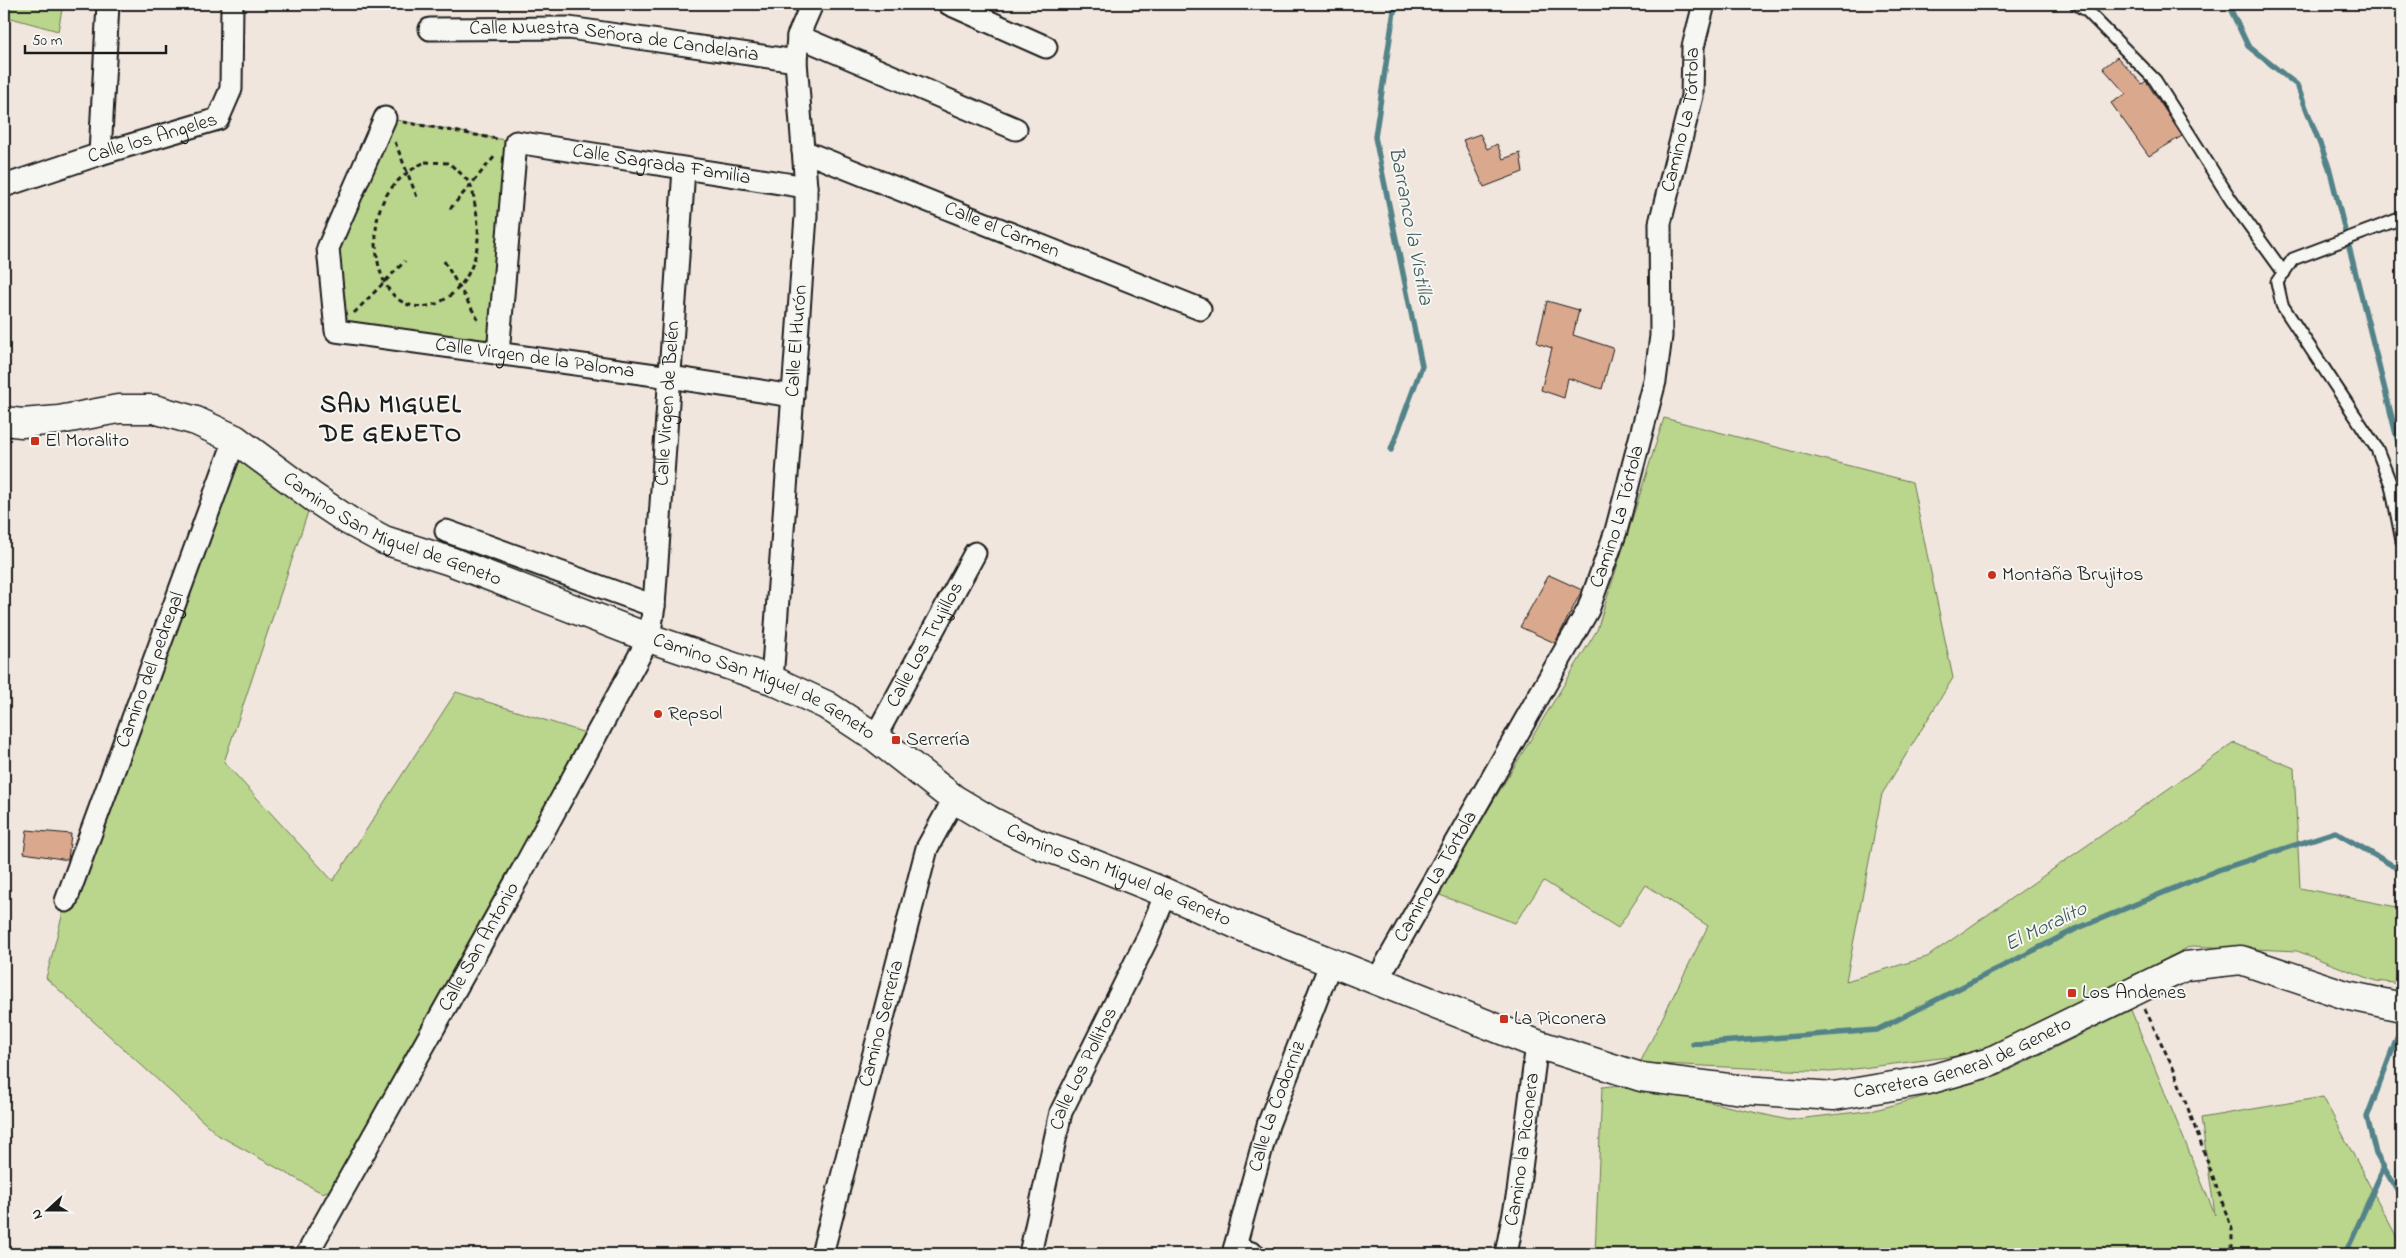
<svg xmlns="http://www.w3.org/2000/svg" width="2406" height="1258" font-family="'Indie Flower',sans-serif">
  <rect width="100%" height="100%" fill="#f0e6de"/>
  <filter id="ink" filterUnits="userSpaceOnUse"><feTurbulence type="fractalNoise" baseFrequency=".02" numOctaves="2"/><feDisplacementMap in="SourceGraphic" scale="10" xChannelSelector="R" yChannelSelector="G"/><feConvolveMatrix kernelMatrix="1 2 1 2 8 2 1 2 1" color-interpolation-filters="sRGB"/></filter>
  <g filter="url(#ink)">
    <g fill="#bad58c" stroke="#6b7854">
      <polygon points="4,4 63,4 58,31 4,16"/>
      <polygon points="385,118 516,142 498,354 336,331 328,248"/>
      <polygon points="1664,418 1912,482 1953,678 1882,794 1846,981 1927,957 2234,743 2294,768 2300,888 2402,908 2402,984 2376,981 2297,951 2191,946 1988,1052 1831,1072 1640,1063 1708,926 1646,885 1618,928 1544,881 1515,923 1437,894 1597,630"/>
      <polygon points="228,436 313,497 224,762 333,881 456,692 595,736 345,1185 322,1193 218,1135 46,978 66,901"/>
      <polygon points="2131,1010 2215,1215 2201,1118 2323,1097 2402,1247 2402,1254 1595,1254 1602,1087 1630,1084 1788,1120 1875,1110 1995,1077"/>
    </g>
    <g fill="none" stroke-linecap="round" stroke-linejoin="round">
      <g stroke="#538388" stroke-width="5.5">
        <polyline points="2228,4 2248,46 2297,85 2329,167 2402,458"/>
        <polyline points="1391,450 1422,366 1375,137 1395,4"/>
        <polyline points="2397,1038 2367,1117 2376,1154 2402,1199"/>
        <polyline points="1693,1044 1877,1030 2076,929 2218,870 2335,832 2402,871"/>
        <polyline points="2345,1254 2384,1167"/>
      </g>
    </g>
    <g fill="#daa88d" stroke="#1c1c1c">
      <polygon points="2117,57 2142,84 2146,81 2182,136 2149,156 2111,103 2126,94 2103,68"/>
      <polygon points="1480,134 1487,149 1497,144 1503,159 1520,153 1523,172 1484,187 1463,140"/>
      <polygon points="1547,301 1579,310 1573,335 1613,348 1602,389 1568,378 1564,398 1541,390 1552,348 1537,343"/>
      <polygon points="1549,575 1582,590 1555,643 1520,627"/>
      <polygon points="27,830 71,834 68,860 24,853"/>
    </g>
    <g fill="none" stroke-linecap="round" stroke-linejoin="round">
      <defs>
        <g id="service">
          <polyline points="2076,4 2086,10 2155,80 2231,200 2284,273"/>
          <polyline points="2402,218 2293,259 2277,282 2282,305 2377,449 2391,485 2402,541"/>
        </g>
        <g id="minor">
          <polyline points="949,4 1046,47"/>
          <path id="s1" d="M430,29L569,28L796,61"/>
          <polyline points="798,36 1016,129"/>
          <path id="s2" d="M385,118L328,248L336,331L670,377L793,396"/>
          <path id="s3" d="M803,151L1200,309"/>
          <polyline points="100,154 108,4"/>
          <path id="s4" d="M4,186L100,154L218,119L231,89L232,4"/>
          <path id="s5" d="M498,354L516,142L806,187"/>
          <polyline points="446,531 654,606"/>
          <path id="s6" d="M772,680L806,216V187L796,61L798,36L812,4"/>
          <path id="s7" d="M875,737L975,553"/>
          <path id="s8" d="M66,901L235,439"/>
          <path id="s9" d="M1377,980L1588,610L1616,531L1655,381L1661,336L1660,223L1692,96L1693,47L1704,4"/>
          <polyline points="1235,1247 1254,1254"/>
          <path id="s10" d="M307,1254L528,860L649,638L654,606L684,169"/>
          <path id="s11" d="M822,1254L927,848L954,799"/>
          <path id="s12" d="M1030,1254L1061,1112L1149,935L1166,893"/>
          <path id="s13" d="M1233,1254L1268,1125L1331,962"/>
          <path id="s14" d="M1506,1254L1518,1192L1537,1044"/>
        </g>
        <g id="secondary">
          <path id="s15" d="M4,421L22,423L59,420L118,409H154L196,421L235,439L313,497L349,521L384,540L450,561L649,638L772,680L826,705L875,737L954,799L991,821L1040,845L1089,862L1166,893L1247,929L1537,1044L1641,1077L1744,1090L1834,1096L1928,1080L1987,1063L2186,966L2241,960L2346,995L2402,1007"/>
        </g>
      </defs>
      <use href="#service" stroke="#1c1c1c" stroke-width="15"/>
      <use href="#minor" stroke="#1c1c1c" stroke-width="25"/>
      <use href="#secondary" stroke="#1c1c1c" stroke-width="31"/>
      <g stroke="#1c1c1c" stroke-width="3" stroke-dasharray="5 4" stroke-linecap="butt">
        <polyline points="403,122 498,139"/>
        <polyline points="395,142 417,197"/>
        <path d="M425,162L449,163C455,169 466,177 470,184C474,191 474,203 476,210C496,312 372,354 376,232C377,198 396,177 425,162Z"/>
        <polyline points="450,209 495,156"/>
        <polyline points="444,261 480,323"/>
        <polyline points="354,313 405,261"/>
        <polyline points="2145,1009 2174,1070 2232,1229 2232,1254"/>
      </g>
      <use href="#service" stroke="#f6f6f2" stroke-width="11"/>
      <use href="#minor" stroke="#f6f6f2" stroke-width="21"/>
      <use href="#secondary" stroke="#f6f6f2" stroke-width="28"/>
    </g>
  </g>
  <g fill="#c8321e" stroke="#f6f6f2" stroke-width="2">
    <rect x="30" y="436" width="10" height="10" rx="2.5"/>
    <circle cx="1992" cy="575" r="5"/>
    <circle cx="658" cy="714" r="5"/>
    <rect x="891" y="735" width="10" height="10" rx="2.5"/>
    <rect x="2067" y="988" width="10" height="10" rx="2.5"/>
    <rect x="1499" y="1014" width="10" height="10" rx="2.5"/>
  </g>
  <g text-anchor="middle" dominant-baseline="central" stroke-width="4" stroke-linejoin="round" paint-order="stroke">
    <g font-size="20" fill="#1c1c1c" stroke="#f6f6f2">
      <text stroke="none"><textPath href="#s1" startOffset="185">Calle Nuestra Señora de Candelaria</textPath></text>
      <text stroke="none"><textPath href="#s9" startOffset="929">Camino La Tórtola</textPath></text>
      <text stroke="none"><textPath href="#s4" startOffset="156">Calle los Ángeles</textPath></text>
      <text stroke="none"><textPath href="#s5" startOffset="360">Calle Sagrada Familia</textPath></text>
      <text stroke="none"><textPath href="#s3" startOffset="214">Calle el Carmen</textPath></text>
      <text stroke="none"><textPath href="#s6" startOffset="340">Calle El Hurón</textPath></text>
      <text stroke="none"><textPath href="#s2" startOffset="426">Calle Virgen de la Paloma</textPath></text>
      <text stroke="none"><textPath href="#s10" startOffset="940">Calle Virgen de Belén</textPath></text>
      <text stroke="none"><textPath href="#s9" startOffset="524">Camino La Tórtola</textPath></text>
      <text stroke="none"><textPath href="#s15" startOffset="421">Camino San Miguel de Geneto</textPath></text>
      <text stroke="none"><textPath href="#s7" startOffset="105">Calle Los Trujillos</textPath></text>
      <text stroke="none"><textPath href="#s8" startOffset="246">Camino del pedregal</textPath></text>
      <text stroke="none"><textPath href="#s15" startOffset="826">Camino San Miguel de Geneto</textPath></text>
      <text stroke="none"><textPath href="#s15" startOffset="1231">Camino San Miguel de Geneto</textPath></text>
      <text stroke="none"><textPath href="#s9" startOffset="119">Camino La Tórtola</textPath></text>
      <text stroke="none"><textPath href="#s10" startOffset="352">Calle San Antonio</textPath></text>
      <text stroke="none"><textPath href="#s11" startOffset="238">Camino Serrería</textPath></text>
      <text stroke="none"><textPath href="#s15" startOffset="2120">Carretera General de Geneto</textPath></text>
      <text stroke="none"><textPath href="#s12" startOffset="194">Calle Los Pollitos</textPath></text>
      <text stroke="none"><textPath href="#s13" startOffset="154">Calle La Codorniz</textPath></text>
      <text stroke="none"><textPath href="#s14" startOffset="106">Camino la Piconera</textPath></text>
    </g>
    <g font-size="20" fill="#1c1c1c" stroke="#f6f6f2" text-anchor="start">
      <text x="45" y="441">El Moralito</text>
      <text x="2002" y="575">Montaña Brujitos</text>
      <text x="668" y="714">Repsol</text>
      <text x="906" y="740">Serrería</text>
      <text x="2082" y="993">Los Andenes</text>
      <text x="1514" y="1019">La Piconera</text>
    </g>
    <g font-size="21" font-style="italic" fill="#3c585b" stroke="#f6f6f2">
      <text transform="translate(1410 226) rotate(79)">Barranco la Vistilla</text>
      <text transform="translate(2046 927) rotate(-26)">El Moralito</text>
    </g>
    <g font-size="25" font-weight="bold" letter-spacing="1" fill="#1c1c1c" stroke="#f6f6f2">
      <text x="391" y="406">SAN MIGUEL<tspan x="391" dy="29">DE GENETO</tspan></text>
    </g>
  </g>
  <rect width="2406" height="1258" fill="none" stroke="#f6f6f2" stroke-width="20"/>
  <rect x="10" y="10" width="2386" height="1238" fill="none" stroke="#1c1c1c" stroke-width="2" filter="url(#ink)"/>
  <g transform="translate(48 1210) rotate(249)" stroke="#f6f6f2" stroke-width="4" paint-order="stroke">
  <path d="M0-4L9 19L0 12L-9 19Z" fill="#1c1c1c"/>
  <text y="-8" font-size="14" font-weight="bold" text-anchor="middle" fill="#1c1c1c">N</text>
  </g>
  <path d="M25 45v8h141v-8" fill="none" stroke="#1c1c1c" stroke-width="2.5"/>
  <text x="32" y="45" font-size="15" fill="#1c1c1c" stroke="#f6f6f2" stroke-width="4" paint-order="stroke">50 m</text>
</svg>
